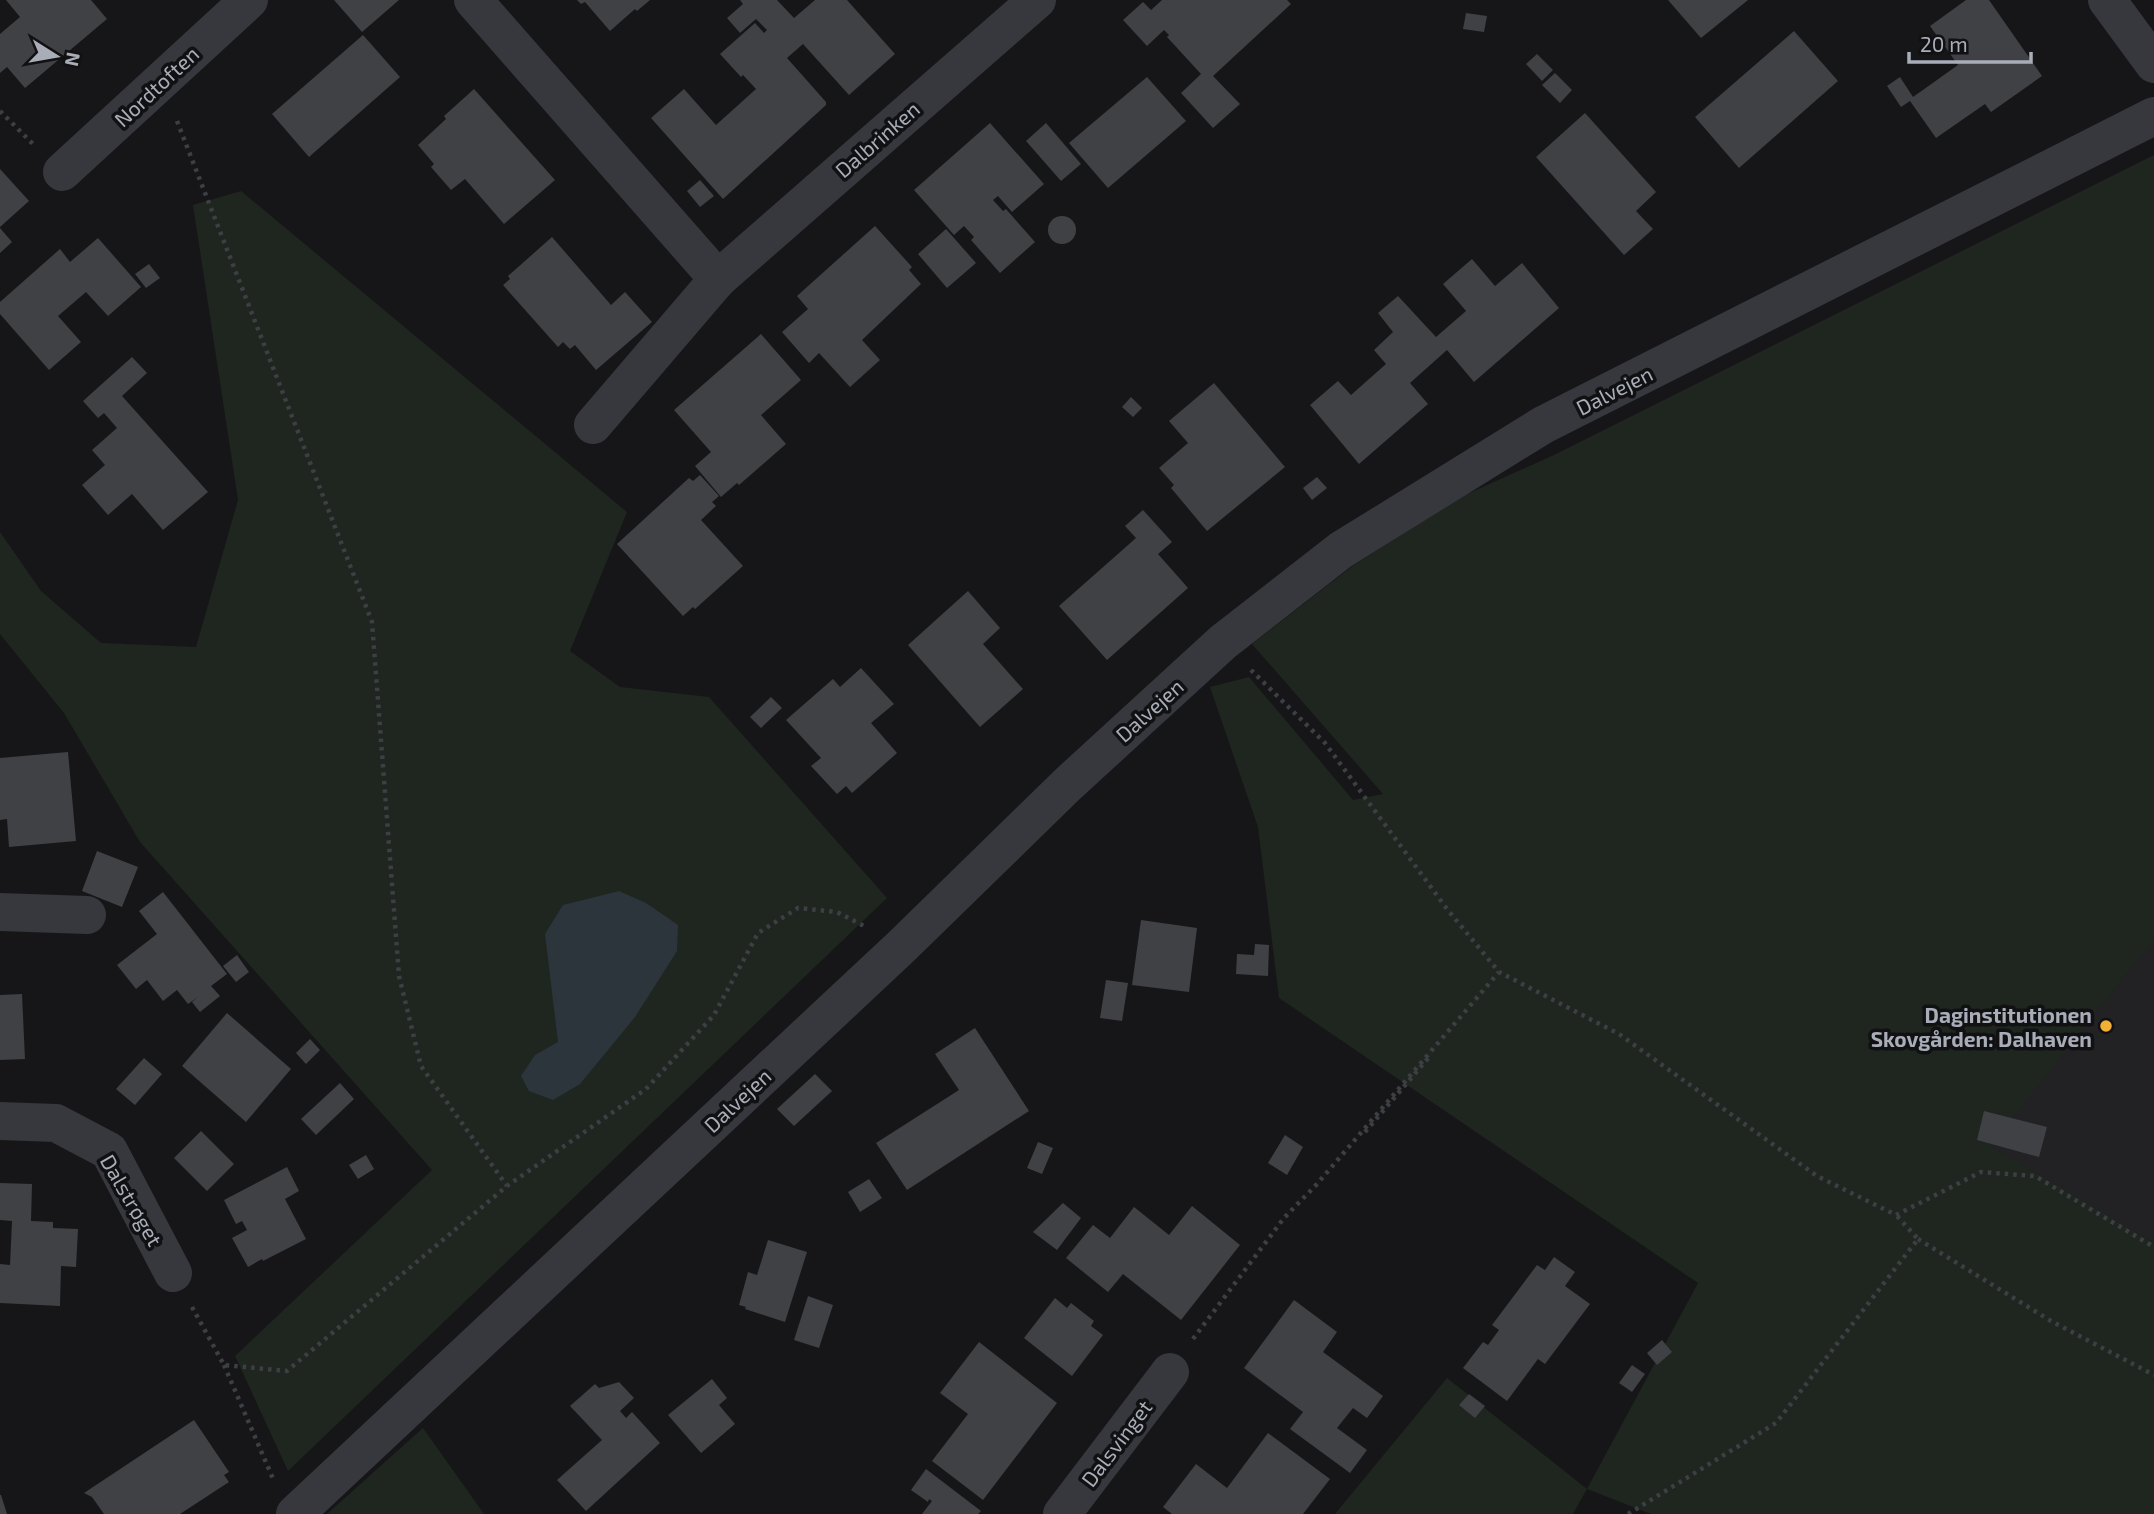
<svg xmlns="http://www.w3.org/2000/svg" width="2154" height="1514" font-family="'Exo 2',sans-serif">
  <rect width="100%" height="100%" fill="#161618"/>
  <polygon fill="#222225" points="2154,921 2154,1243 1962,1132"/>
  <g fill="#1e261f">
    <polygon points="2154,155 2154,939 1990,1146 2154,1243 2154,1514 1651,1514 1587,1489 1573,1514 1335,1514 1447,1378 1587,1489 1698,1283 1279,998 1258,827 1210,687 1249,677 1353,800 1383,794 1252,644 1355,564 1465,495 1554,455"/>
    <polygon points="241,191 627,512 570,651 620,687 709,697 887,898 288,1471 235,1356 432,1170 140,842 64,713 0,634 0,532 41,591 101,643 196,647 238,500 193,205"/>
    <polygon points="423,1428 484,1514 327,1514"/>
  </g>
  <polygon fill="#2c353c" points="619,891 646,903 678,925 677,951 635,1017 580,1084 553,1100 529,1091 521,1076 535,1055 558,1042 545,934 563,905"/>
  <g fill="#404145">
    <polygon points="6,0 91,0 107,19 25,88 7,67 0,73 0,34 20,17"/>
    <polygon points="334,0 399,0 362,32"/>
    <polygon points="577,0 650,0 637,11 635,9 610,31 585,2 581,4"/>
    <polygon points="740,0 777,0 794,18 815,0 847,0 895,54 849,95 803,44 787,58 826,102 826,105 723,199 651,118 684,89 716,125 756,89 743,75 741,77 720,54 755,23 764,33 767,30 756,19 740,33 727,18 743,4"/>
    <polygon points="1162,0 1287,0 1291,4 1213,76 1240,104 1213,128 1181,93 1201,74 1167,37 1169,35 1164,30 1147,46 1123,20 1143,2 1151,10"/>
    <polygon points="1668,0 1748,0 1701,38"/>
    <polygon points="1966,0 1989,0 2042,76 1991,112 1985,104 1936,138 1910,101 1901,107 1887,86 1900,77 1913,97 1958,65 1930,26"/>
    <polygon points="1466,13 1487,16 1484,32 1463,29"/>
    <polygon points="1794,31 1838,81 1739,168 1695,117"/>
    <polygon points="363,35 400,77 309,157 272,114"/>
    <polygon points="1537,54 1553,70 1542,81 1526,64"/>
    <polygon points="1555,73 1572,90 1560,103 1542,85"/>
    <polygon points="1147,77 1186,121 1108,188 1069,143"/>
    <polygon points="474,89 555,180 504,224 465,179 451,190 431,167 434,164 418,145 446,119 444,116"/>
    <polygon points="1585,113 1656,192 1636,211 1653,229 1624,255 1536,157"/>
    <polygon points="990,123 1044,184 1012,212 998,196 993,200 1003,211 1006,209 1035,242 1000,273 971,240 974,237 964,226 954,235 914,190"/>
    <polygon points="1046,123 1081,164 1061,181 1026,141"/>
    <polygon points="0,169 29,201 0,227"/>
    <polygon points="700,180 714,196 700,207 687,191"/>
    <circle cx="1062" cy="230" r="14"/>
    <polygon points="875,226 912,267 909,270 921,284 862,340 880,360 850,387 819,353 809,363 782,332 808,309 797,296"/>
    <polygon points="0,228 12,242 0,253"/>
    <polygon points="946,229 976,263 947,288 918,254"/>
    <polygon points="552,237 611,305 625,292 652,322 596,370 575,345 570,349 563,342 558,347 503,285 510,279 508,276"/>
    <polygon points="98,238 141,287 108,316 86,292 58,316 81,342 49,370 0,314 0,302 60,249 70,262"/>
    <polygon points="1472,259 1495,286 1522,263 1559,308 1474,382 1447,350 1410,383 1428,404 1359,464 1310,405 1338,381 1351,395 1386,364 1374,350 1393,332 1378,313 1398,296 1436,337 1466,311 1443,284"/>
    <polygon points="149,264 160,278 146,288 135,274"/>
    <polygon points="761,334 801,380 761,415 786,444 739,485 737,483 721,497 695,466 711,452 674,410"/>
    <polygon points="132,357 147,373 122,396 208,492 163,530 132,494 108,515 82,485 105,465 92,450 117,428 104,413 98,418 83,401"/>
    <polygon points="1214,383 1285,467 1207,531 1171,488 1174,485 1159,468 1188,443 1169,421"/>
    <polygon points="1131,397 1142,408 1133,417 1122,407"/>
    <polygon points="700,475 719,496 712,502 716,506 701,520 743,566 695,609 693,607 683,616 617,544 689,478 693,481"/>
    <polygon points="1317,477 1327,488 1312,500 1303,488"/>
    <polygon points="1143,510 1172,542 1158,554 1188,588 1107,660 1059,606 1136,538 1125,526"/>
    <polygon points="968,591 1000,628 983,644 1023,689 980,727 908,645"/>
    <polygon points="861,668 894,704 871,723 897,753 852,793 846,786 837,794 811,766 821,758 786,720 833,679 840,687"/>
    <polygon points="771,697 782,708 761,728 750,717"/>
    <polygon points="68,752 76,841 9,847 7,819 0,820 0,758"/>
    <polygon points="97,851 138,867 122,907 82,891"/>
    <polygon points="163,892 227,974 211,986 220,996 200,1012 192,1002 198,997 188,1004 177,990 163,1001 147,980 136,989 117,965 157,934 139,911"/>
    <polygon points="1141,920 1197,928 1189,992 1132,985"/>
    <polygon points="1255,944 1269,945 1268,976 1236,974 1237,954 1254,955"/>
    <polygon points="237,955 249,972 236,982 223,966"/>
    <polygon points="1106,980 1128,983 1122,1021 1100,1018"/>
    <polygon points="22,994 25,1059 0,1060 0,995"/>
    <polygon points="227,1013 291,1069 246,1122 182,1066"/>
    <polygon points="975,1028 1029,1111 907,1190 876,1143 959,1090 935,1054"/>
    <polygon points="310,1039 320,1050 306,1064 296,1053"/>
    <polygon points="144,1058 162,1074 135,1105 116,1089"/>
    <polygon points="815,1074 832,1091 794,1126 777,1109"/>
    <polygon points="340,1083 354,1099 316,1135 301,1119"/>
    <polygon points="1984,1111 2047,1127 2039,1157 1977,1140"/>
    <polygon points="201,1131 234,1164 207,1191 174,1158"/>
    <polygon points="1285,1135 1303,1147 1287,1175 1268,1163"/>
    <polygon points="1038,1142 1053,1148 1042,1174 1027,1168"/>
    <polygon points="366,1155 374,1169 358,1179 349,1165"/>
    <polygon points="287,1167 299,1191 285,1199 306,1239 263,1261 262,1259 248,1267 232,1238 247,1230 242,1221 236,1224 224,1200"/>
    <polygon points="869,1179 882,1198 860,1212 848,1192"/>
    <polygon points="0,1183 32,1184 31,1221 53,1222 53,1228 78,1229 76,1267 61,1266 60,1306 0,1303 0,1264 10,1265 12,1221 0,1220"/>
    <polygon points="1063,1203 1081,1218 1057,1250 1033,1232"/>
    <polygon points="1192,1206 1240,1245 1181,1320 1123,1274 1108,1292 1066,1258 1093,1225 1110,1238 1134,1207 1169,1235"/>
    <polygon points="768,1240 807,1252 785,1322 745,1309 746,1307 739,1305 748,1272 757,1275"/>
    <polygon points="1554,1257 1575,1272 1565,1286 1590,1304 1545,1364 1538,1359 1507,1401 1463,1368 1483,1342 1488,1345 1499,1330 1492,1325 1537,1265 1545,1270"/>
    <polygon points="808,1296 833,1305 819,1348 794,1340"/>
    <polygon points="1055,1298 1067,1308 1071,1303 1094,1321 1091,1326 1103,1335 1072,1376 1024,1338"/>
    <polygon points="1294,1300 1337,1332 1323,1352 1383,1396 1367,1418 1353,1408 1337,1428 1367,1450 1350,1473 1290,1429 1303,1412 1244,1368"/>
    <polygon points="1662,1340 1672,1352 1657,1365 1647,1353"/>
    <polygon points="979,1342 1057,1403 983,1500 932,1461 968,1414 940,1393"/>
    <polygon points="1632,1365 1645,1374 1632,1392 1619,1383"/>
    <polygon points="712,1379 727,1398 719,1405 735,1424 701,1453 668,1415"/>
    <polygon points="619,1382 634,1398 620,1411 626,1418 632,1412 660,1443 586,1511 557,1480 602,1440 570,1406 595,1384 599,1388"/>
    <polygon points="1469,1394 1485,1406 1475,1418 1459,1405"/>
    <polygon points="194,1420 229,1472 224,1475 229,1482 180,1514 104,1514 92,1497 84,1493"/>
    <polygon points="1268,1433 1330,1479 1303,1514 1172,1514 1163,1507 1196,1464 1227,1488"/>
    <polygon points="926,1469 981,1511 978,1514 922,1514 932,1501 929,1499 928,1502 911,1490"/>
    <polygon points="0,1495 1,1495 7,1514 0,1514"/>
  </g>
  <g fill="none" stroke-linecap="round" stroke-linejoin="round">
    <g stroke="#3d3f44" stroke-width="4.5" stroke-dasharray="3.5 5" stroke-linecap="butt">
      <polyline points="0,111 34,145"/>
      <polyline points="177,121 372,622 399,976 421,1066 507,1186"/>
      <polyline points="1251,670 1325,743 1447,909 1499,972 1619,1034 1817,1176 1896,1215 1981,1172 2035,1176 2154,1247"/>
      <polyline points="1365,1132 1430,1056"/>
      <polyline points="1918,1239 2051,1321 2154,1375"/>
      <polyline points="192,1307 224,1365 287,1371 507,1186 646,1089 714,1015 758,933 798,908 837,912 864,926"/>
      <polyline points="1193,1339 1284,1218 1317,1184 1499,972"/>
      <polyline points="224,1365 274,1481"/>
      <polyline points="1628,1514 1776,1423 1918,1239 1896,1215"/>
    </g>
    <g stroke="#37383d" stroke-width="38">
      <polyline points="473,0 718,279"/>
      <polyline points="2107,0 2154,64"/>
      <polyline points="62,172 249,0"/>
      <polyline points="593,425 718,279 1037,0"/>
      <polyline points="0,912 87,915"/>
      <polyline points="0,1121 56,1123 109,1151 173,1273"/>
      <polyline points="295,1514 902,946 1068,784 1223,642 1341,550 1543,425 2154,116"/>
      <polyline points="1062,1514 1170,1372"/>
    </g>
  </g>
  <circle fill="#f2b134" stroke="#111113" stroke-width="2.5" cx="2106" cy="1026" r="7"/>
  <g text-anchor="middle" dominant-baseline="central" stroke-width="7" stroke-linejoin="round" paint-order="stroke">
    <g font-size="21" fill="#a8adb8" stroke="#111113">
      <text transform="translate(156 86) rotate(-43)">Nordtoften</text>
      <text transform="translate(877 139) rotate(-41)">Dalbrinken</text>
      <text transform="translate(1614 390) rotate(-27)">Dalvejen</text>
      <text transform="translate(1149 710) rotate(-42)">Dalvejen</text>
      <text transform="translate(737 1100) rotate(-43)">Dalvejen</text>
      <text transform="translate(132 1200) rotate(60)">Dalstrøget</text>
      <text transform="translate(1116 1443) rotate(-53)">Dalsvinget</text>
    </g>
    <g font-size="21" font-weight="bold" fill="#a8adb8" stroke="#111113" text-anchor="end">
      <text x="2092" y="1014">Daginstitutionen<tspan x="2092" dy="24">Skovgården: Dalhaven</tspan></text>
    </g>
  </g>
  <g transform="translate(56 56) rotate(101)" stroke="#111113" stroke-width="5" paint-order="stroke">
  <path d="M0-5L12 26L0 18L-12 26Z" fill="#a8adb8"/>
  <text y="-10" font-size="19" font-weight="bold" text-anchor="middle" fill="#a8adb8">N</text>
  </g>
  <path d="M1909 52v10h122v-10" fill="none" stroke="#a8adb8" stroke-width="3.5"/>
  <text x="1920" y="52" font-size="21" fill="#a8adb8" stroke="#111113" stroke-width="5" paint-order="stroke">20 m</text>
</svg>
